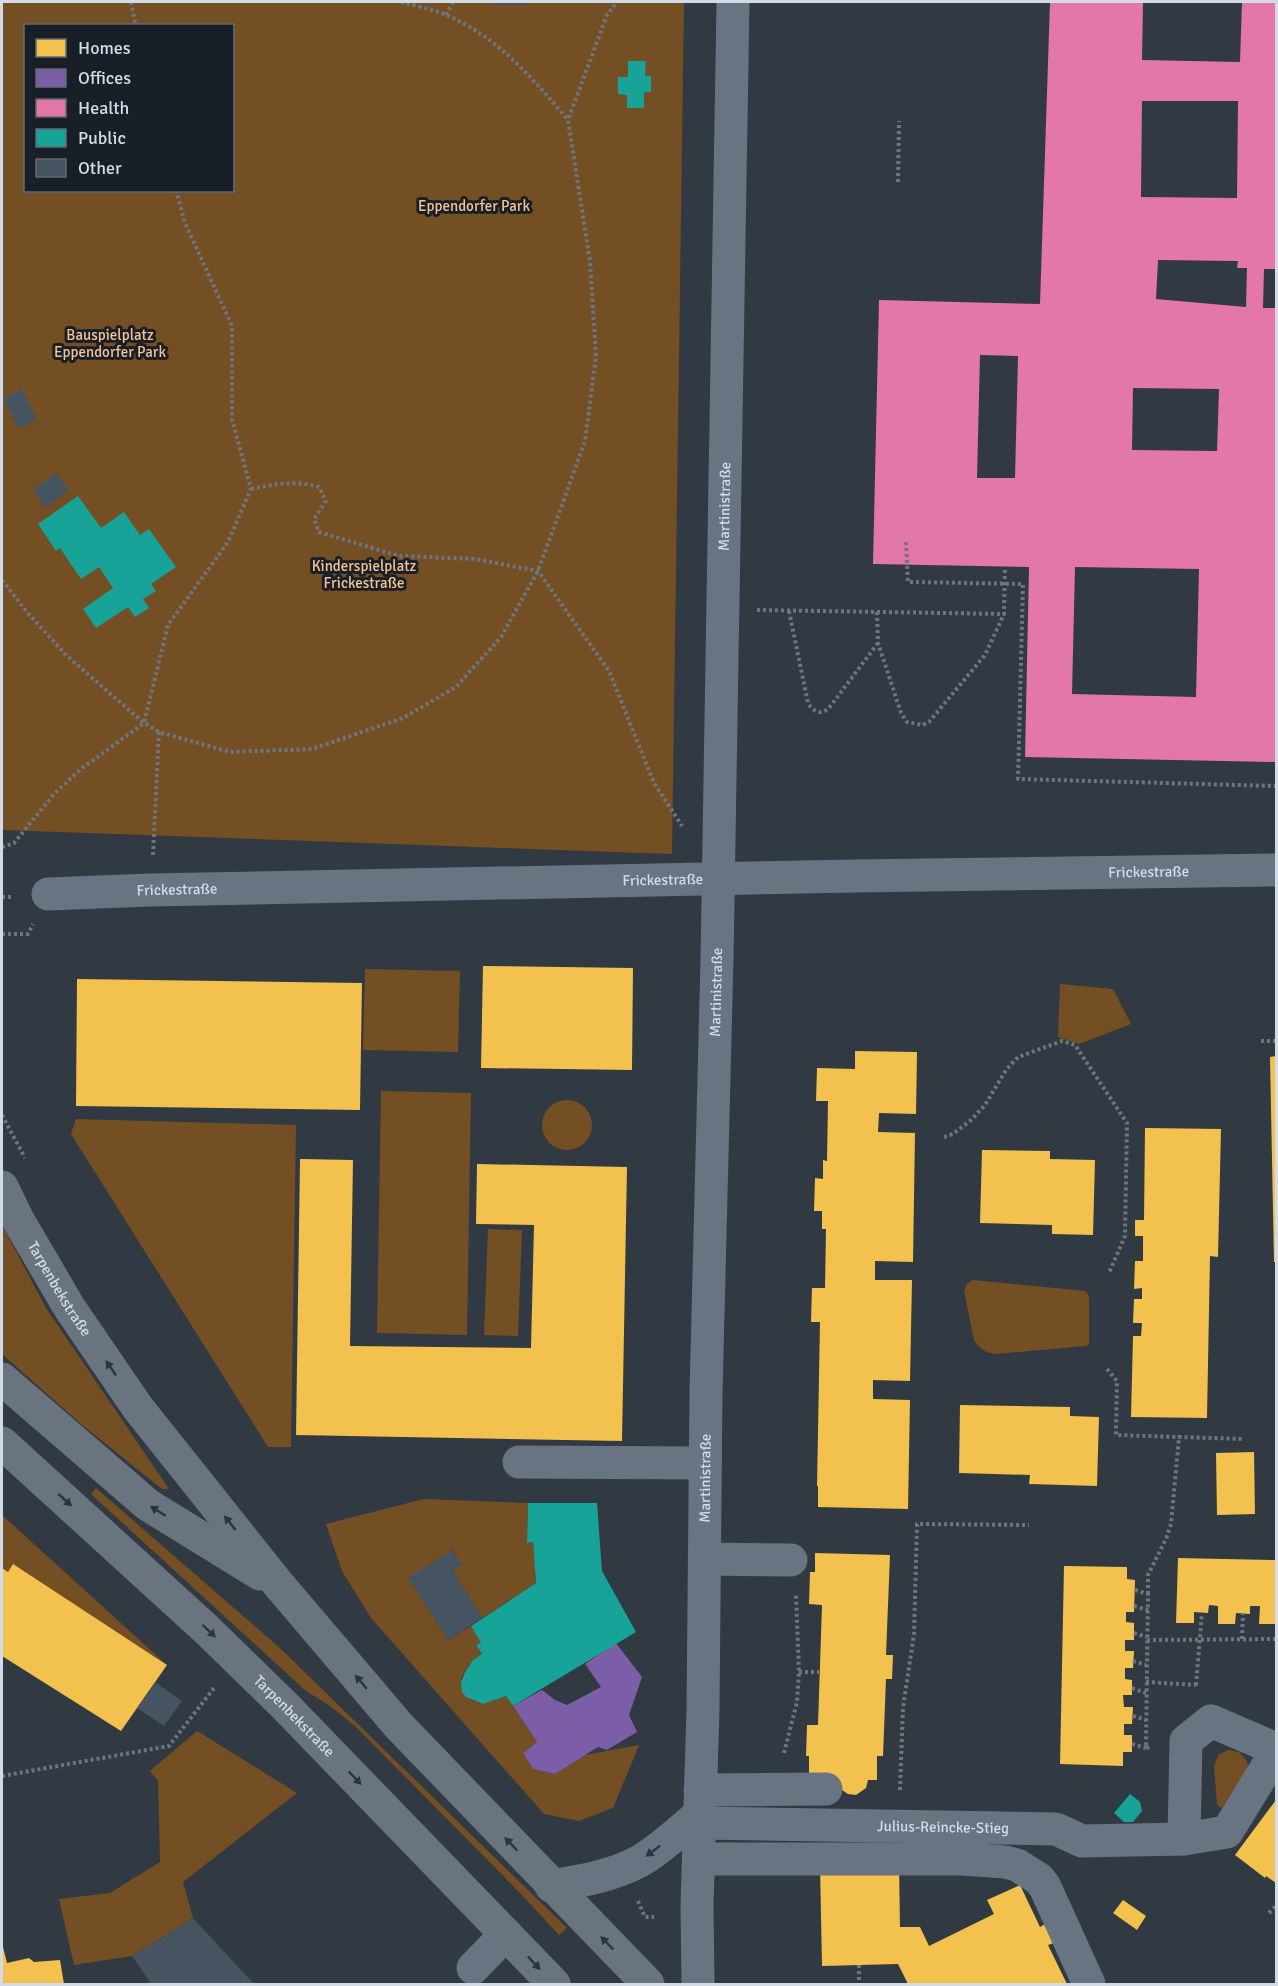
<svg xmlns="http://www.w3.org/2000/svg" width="1278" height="1986" font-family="Signika,sans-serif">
  <rect width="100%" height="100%" fill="#313942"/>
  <g fill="#744f23" fill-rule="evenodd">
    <path d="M2,2H684L672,854L2,830ZM26,26H232V190H26Z"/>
    <polygon points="365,969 460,971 458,1052 363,1050"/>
    <polygon points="1060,984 1113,989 1131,1024 1079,1044 1058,1037"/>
    <polygon points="381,1091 471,1093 467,1335 377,1333"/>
    <circle cx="567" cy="1125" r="25"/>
    <polygon points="76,1119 296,1125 291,1447 268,1447 71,1134"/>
    <polygon points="2,1225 46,1308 169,1489 162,1489 81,1424 2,1354"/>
    <polygon points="488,1229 522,1230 518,1336 484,1335"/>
    <path d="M973,1280L1086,1291L1089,1297V1344L1086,1346L995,1354C985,1353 979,1348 974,1340L964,1291L967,1284Z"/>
    <polygon points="96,1488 282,1650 567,1928 559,1935 521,1894 355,1726 330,1706 306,1691 91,1494"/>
    <path d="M424,1499L528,1503L527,1543L533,1542L536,1583L482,1618L453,1571L461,1565L453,1550L409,1578L448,1640L471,1626L481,1643L476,1646L482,1654C459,1669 449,1695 483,1704L506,1696L537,1742L523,1753L533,1769L555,1774L585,1755L639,1745L613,1808L579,1821L544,1814L371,1618L342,1571L326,1524Z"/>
    <polygon points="2,1515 167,1665 13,1565 8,1572 2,1568"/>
    <polygon points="197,1731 297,1793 183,1882 193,1918 132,1956 74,1965 59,1899 110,1893 160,1862 158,1781 150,1771"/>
    <polygon points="1228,1750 1239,1752 1247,1761 1248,1767 1222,1808 1218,1806 1217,1803 1214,1767 1218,1755"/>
  </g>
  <g fill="#f2c14e">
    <polygon points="483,966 633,968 632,1070 481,1068"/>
    <polygon points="77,979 362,983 360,1110 76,1106"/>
    <polygon points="855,1051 917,1052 916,1114 879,1113 878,1132 915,1133 913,1262 875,1261 875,1280 912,1280 910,1381 873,1380 873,1399 910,1400 908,1509 818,1507 818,1486 817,1486 820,1322 811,1322 812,1288 825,1288 826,1229 822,1229 822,1211 814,1211 815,1178 823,1179 823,1160 827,1161 828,1101 816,1101 817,1068 855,1069"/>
    <polygon points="1276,1056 1276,1262 1274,1262 1270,1057"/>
    <polygon points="1145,1128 1221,1129 1218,1257 1210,1256 1207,1418 1131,1417 1133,1336 1141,1336 1142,1323 1133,1323 1134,1299 1142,1299 1142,1288 1134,1289 1135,1261 1143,1261 1143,1236 1135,1236 1135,1220 1144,1220"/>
    <polygon points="982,1150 1050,1151 1050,1159 1095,1160 1093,1235 1052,1234 1052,1225 980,1223"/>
    <polygon points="300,1159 353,1160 350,1346 531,1348 534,1225 476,1224 477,1164 627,1167 622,1441 296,1435"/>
    <polygon points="960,1405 1070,1407 1070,1416 1099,1417 1097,1486 1029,1484 1030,1475 959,1473"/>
    <polygon points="1254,1452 1255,1514 1217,1515 1216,1453"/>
    <polygon points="815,1553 890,1555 886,1655 893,1655 892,1679 886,1679 883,1756 877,1756 877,1780 868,1780 866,1788 856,1795 848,1794 842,1790 809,1779 809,1756 806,1756 807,1725 818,1725 822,1605 809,1604 810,1572 815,1572"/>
    <polygon points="1178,1558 1276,1560 1276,1624 1259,1624 1260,1606 1250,1606 1250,1614 1236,1613 1235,1624 1218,1624 1218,1606 1209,1605 1208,1613 1194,1612 1194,1623 1176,1623"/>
    <polygon points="13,1564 167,1665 121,1731 2,1656 2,1568 8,1572"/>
    <polygon points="1064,1566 1127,1567 1127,1579 1135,1580 1134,1612 1126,1612 1126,1622 1134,1623 1134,1640 1125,1640 1125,1651 1134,1651 1133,1668 1125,1668 1125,1679 1132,1680 1132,1695 1123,1695 1124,1707 1133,1707 1132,1724 1124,1724 1124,1735 1132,1735 1132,1752 1123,1752 1123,1766 1060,1764"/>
    <polygon points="1276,1800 1276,1883 1266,1876 1265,1878 1235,1855"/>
    <polygon points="899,1864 900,1927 920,1927 929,1946 994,1914 987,1900 1020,1885 1040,1927 1045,1924 1054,1943 1048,1945 1067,1984 908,1984 898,1964 822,1966 820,1865"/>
    <polygon points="1123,1900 1146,1916 1137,1930 1113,1913"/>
    <polygon points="2,1943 7,1963 29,1958 34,1962 60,1960 64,1984 2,1984"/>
  </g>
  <polygon fill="#7b5ea7" points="616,1643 642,1677 629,1715 637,1732 607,1750 598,1747 555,1774 533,1769 523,1753 537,1742 513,1706 542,1690 555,1700 567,1705 601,1687 585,1664"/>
  <path fill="#e377a8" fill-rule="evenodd" d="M1050,2H1143L1142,60L1240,62L1242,2H1276V269H1264L1263,308H1276V762L1025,757L1029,567L873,564L879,300L1040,304ZM1142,101H1238L1237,198L1141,197ZM1158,260L1238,261L1237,268H1247L1246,307L1156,299ZM980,355L1018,356L1015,478H977ZM1133,388L1219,389L1217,451L1132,450ZM1075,567L1199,569L1196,697L1072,694Z"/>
  <g fill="#17a398">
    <polygon points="628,61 646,61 645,76 651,76 651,92 644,92 644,108 627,108 627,95 618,94 618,77 628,77"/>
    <polygon points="78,496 101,528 124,512 140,535 149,529 176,567 151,584 156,591 143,599 149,608 135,617 128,607 96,628 83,609 113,588 99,567 81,579 60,548 56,551 38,524"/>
    <polygon points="528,1503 597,1503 602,1571 636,1632 513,1706 506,1696 483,1704 466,1697 462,1692 461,1682 465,1672 473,1660 482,1654 476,1645 481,1643 471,1626 536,1583 533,1542 527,1543"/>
    <polygon points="1130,1794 1140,1802 1142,1811 1133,1822 1124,1822 1114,1813"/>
  </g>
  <g fill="#465462">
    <polygon points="493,2 530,2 526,5 493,5"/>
    <polygon points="22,389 37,419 19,429 3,399"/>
    <polygon points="56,473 69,490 46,508 33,490"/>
    <polygon points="452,1550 462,1565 453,1571 482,1618 448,1640 408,1578"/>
    <polygon points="155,1682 182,1701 164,1726 137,1708"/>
    <polygon points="193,1918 254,1984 151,1984 132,1956"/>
  </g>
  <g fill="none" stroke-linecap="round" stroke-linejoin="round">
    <g stroke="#6d7680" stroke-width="4" stroke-dasharray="3 3" stroke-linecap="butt">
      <polyline points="131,2 136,26"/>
      <path d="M401,2C416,6 432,9 446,15C498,37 532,78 568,120"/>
      <polyline points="446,15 453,2"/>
      <polyline points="898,182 899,121"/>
      <path d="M251,489C275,484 295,480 319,487L326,501L314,519L319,532L399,556L475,559L538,571L609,671L654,783L682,826"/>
      <polyline points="906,542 908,582 1023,584 1018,779 1276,786"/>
      <polyline points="2,580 26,611 67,656 144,723 159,732 230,752 312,749 403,718 456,687 501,637 538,571 585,441 596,356 590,261 568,120 607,15 617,2"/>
      <polyline points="757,610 1004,614 1005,567"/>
      <path d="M789,611L808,703C813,711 820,716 829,708L878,643"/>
      <polyline points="877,612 878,643 901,713 907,722 923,725 929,722 985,655 1004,614"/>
      <polyline points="2,847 14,843 55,793 81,769 144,723 168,625 228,542 251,489 232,419 232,326 185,223 176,190"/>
      <polyline points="153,855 159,732"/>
      <polyline points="2,897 14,897"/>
      <polyline points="2,934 28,934 33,924"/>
      <polyline points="1261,1041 1276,1041"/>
      <polyline points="2,1115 25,1158"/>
      <polyline points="944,1137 953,1134 971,1120 985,1105 1006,1070 1018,1057 1062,1041 1075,1045 1127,1123 1125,1236 1109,1273"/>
      <polyline points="1107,1369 1117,1381 1116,1435 1179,1437"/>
      <polyline points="1135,1590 1148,1594 1146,1748 1151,1747"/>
      <polyline points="1148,1594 1148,1575 1166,1539 1171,1524 1179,1437 1244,1439"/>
      <polyline points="1134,1606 1148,1610"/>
      <polyline points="1134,1633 1147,1637"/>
      <polyline points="1242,1639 1243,1613"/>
      <polyline points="1147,1640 1276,1639"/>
      <polyline points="1133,1661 1146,1665"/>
      <polyline points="799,1672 819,1672"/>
      <polyline points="1146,1682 1196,1685 1197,1688"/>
      <polyline points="1196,1685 1202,1613"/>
      <polyline points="1132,1688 1146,1693"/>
      <polyline points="1133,1716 1146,1720"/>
      <polyline points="1132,1744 1146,1748"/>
      <polyline points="784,1753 797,1702 799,1672 796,1595"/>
      <polyline points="2,1776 169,1746 214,1688"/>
      <polyline points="900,1790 903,1708 914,1634 917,1524 1029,1525"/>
      <polyline points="638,1901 645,1917 654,1917"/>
      <polyline points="1269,1913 1276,1906"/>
      <polyline points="859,1965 859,1984"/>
    </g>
    <g stroke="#687482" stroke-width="33">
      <path id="s1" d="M48,894L151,890L854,876L1276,870"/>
      <polyline points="519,1462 705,1463"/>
      <polyline points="705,1559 791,1560"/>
      <polyline points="700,1790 826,1789"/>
      <path id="s2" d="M699,1823L1056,1829L1082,1841L1184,1839L1227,1832L1276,1752"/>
      <polyline points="1184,1839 1186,1741 1211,1721 1276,1749"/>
      <polyline points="699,1859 963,1859 1005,1862 1017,1865 1039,1879 1045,1887 1089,1984"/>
      <path d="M551,1886C582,1881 612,1876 640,1861C661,1849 680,1830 699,1815"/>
      <polyline points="473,1968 506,1934"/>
      <path id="s3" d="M698,1984L697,1906L703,1709L706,1393L717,959L733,2"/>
    </g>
    <g stroke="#6a747f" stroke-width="33">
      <path id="s4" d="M2,1187L17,1218L69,1307L138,1408L279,1585L399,1726L648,1984"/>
      <polyline points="2,1379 148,1505 260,1574"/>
      <path id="s5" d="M2,1443L206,1629L285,1706L554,1984"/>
    </g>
  </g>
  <defs><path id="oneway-solid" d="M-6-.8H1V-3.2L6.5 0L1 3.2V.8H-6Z" transform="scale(1.5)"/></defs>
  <g fill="#2d343c">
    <use href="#oneway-solid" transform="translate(111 1368) rotate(-124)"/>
    <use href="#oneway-solid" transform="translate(65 1500) rotate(42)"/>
    <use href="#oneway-solid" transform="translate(158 1511) rotate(-148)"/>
    <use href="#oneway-solid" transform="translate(230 1523) rotate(-128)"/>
    <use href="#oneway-solid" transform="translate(209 1631) rotate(44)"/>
    <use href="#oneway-solid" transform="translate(361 1682) rotate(-130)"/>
    <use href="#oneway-solid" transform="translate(355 1778) rotate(46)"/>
    <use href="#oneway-solid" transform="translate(511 1844) rotate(-134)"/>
    <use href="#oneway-solid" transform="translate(607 1943) rotate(-134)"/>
    <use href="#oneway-solid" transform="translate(534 1963) rotate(47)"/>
  </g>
  <use fill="#2d343d" href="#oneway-solid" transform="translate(653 1851) rotate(143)"/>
  <g text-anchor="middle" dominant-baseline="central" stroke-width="6" stroke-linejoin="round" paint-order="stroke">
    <g font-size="15" fill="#f4c494" stroke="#191f26">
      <text x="474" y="206">Eppendorfer Park</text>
      <text x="110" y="335">Bauspielplatz<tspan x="110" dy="17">Eppendorfer Park</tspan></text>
      <text x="364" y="566">Kinderspielplatz<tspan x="364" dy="17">Frickestraße</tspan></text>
    </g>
    <g font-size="15" fill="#d3dce6" stroke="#191f26">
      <text stroke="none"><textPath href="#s3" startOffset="1478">Martinistraße</textPath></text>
      <text stroke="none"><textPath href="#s1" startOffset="1101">Frickestraße</textPath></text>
      <text stroke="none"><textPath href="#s1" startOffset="615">Frickestraße</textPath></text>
      <text stroke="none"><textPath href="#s1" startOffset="129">Frickestraße</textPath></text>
      <text stroke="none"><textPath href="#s3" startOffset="992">Martinistraße</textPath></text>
      <text stroke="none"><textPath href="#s4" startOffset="117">Tarpenbekstraße</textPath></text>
      <text stroke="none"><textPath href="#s3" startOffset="506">Martinistraße</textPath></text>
      <text stroke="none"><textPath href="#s5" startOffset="400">Tarpenbekstraße</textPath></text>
      <text stroke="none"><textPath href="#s2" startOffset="244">Julius-Reincke-Stieg</textPath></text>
    </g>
  </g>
  <rect width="1278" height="1986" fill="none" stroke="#d3dce6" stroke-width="6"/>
  <rect x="24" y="24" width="210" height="168" fill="#191f26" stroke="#636b73" stroke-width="1.5"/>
  <rect x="36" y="39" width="30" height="18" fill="#f2c14e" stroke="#636b73" stroke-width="1.5"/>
  <text x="78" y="54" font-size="18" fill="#d3dce6">Homes</text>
  <rect x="36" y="69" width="30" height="18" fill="#7b5ea7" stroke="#636b73" stroke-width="1.5"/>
  <text x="78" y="84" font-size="18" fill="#d3dce6">Offices</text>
  <rect x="36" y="99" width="30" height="18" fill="#e377a8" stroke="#636b73" stroke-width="1.5"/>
  <text x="78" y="114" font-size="18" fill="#d3dce6">Health</text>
  <rect x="36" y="129" width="30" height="18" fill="#17a398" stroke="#636b73" stroke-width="1.5"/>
  <text x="78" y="144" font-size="18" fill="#d3dce6">Public</text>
  <rect x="36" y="159" width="30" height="18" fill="#465462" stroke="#636b73" stroke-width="1.5"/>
  <text x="78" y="174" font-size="18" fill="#d3dce6">Other</text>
</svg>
